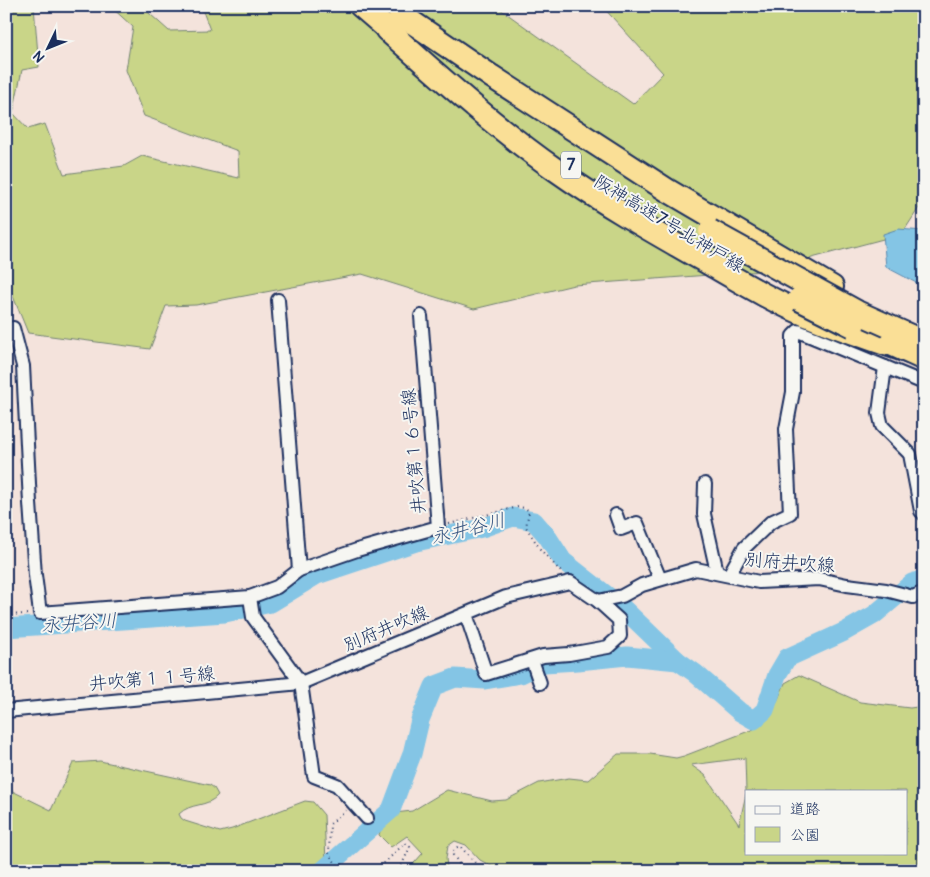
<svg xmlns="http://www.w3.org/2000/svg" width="930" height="877" font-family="Pangolin,'Klee One',sans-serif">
  <rect width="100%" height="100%" fill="#f4e3dc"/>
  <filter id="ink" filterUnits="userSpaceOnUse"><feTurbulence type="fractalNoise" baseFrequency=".02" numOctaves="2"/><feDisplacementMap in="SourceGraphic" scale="10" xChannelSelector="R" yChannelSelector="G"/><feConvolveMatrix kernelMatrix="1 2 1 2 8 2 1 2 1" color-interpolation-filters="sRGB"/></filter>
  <g filter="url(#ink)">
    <g fill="#c9d588" stroke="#728273" fill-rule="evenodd">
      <polygon points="6,6 34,6 39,67 22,70 13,113 28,129 45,124 64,174 124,166 142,156 239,178 238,151 144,116 126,70 133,27 110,6 141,6 169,31 210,30 201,6 496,6 633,104 663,73 602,6 924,6 924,200 902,234 763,271 574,285 474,309 362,274 196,305 166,306 150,349 28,333 6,279"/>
      <path d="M799,675L860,702L910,708L924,706V871H489L493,867L480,860L466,845L455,841L448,846L446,858L447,867L444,871H407L423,853L407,836L391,847L379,835L381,828L395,813L412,811L447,790L492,801L506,800L539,783L569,778L588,780L618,754H650L676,758L684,756L754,729L775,706L785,683ZM745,758L746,791H906V853H746V794L739,825L705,775L691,765Z"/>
      <path d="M100,761L210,785L214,788L218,795C207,808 191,802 179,814L181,818L185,821L220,832L232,829L305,801L313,802L324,815L326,862L315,871H6V788L51,810L73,763Z"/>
    </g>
    <polygon fill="#84c5e5" stroke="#5a89af" points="898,229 924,231 924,287 886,267 883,234"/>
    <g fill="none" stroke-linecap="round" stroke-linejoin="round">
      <g stroke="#84c5e5" stroke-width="19">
        <polyline points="6,628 225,613 271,603 317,575 416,542 482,528 513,517 534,521 547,536 563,561 623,608 678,661 695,673 740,712 754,720 765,710 777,675 787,658 844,632 874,615 912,583 924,579"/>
        <polyline points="322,871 391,810 412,754 420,720 434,686 455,678 485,680 521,674 544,663 578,661 627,656 678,661"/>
      </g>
      <defs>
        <g id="minor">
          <polyline points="278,300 299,570"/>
          <polyline points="13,328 23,366 30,503 35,575 40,613 250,597 277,587 299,570 357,550 438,527 421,316"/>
          <polyline points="885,367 879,413 882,426 910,454 921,511 924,514"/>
          <polyline points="705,484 704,514 717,572"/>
          <polyline points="616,515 621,529 637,523 660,579"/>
          <polyline points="729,575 744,548 771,522 790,513 786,429 793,392 793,336 798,331 924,383"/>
          <polyline points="250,597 253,617 301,683 314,776 337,785 367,818"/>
          <polyline points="598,601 622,596 642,585 696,569 759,582 819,579 847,585 886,590 913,597 924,592"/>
          <polyline points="532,660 540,683"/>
          <polyline points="6,711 301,683 506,597 570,582 598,601 619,620 620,636 608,647 569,654 543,656 486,674 466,614"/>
        </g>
        <g id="motorway">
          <polyline points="361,6 398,38"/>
          <polyline points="400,14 491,76 667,190 832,287"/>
          <path d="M387,30C442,79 496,128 556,170C604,204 657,234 708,263C741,282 774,302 809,316C841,330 876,340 909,352"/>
        </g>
      </defs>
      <use href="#minor" stroke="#1b2f5e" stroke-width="16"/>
      <use href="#motorway" stroke="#1b2f5e" stroke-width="26"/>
      <g stroke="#1b2f5e" stroke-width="2" stroke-dasharray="1 4" stroke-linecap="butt">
        <polyline points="6,310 9,317"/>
        <polyline points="449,524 518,507 525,508 529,511 526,527 540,549 562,573"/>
        <polyline points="6,615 29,614"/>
        <polyline points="346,810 330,824 329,855 340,868 379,868 405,843 410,847 399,871"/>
        <polyline points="460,871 463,869 453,855 455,848 460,846 476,864 475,871"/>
      </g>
      <use href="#minor" stroke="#f6f6f2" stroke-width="12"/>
      <use href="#motorway" stroke="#fadf96" stroke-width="22"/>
      <defs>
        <g id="motorway-bridge">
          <polyline points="710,231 857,312 924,342"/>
          <polyline points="799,299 853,326"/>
          <polyline points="891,344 924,359"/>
        </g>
      </defs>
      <use href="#motorway-bridge" stroke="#1b2f5e" stroke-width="26" stroke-linecap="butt"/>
      <use href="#motorway-bridge" stroke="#fadf96" stroke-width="22"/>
    </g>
  </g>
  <g text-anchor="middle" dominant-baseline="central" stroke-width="4" stroke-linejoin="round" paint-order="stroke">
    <rect fill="#f6f6f2" stroke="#5d6b8a" stroke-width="1" x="561" y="151.5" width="20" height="27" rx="4"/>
    <g font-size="16" font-weight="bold" fill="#1b2f5e">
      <text x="571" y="165">7</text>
    </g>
    <g font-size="18" fill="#1b2f5e" stroke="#f6f6f2">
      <text transform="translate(669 224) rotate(31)">阪神高速7号北神戸線</text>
      <text transform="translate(414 451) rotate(-95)">井吹第１６号線</text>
      <text transform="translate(790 563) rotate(4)">別府井吹線</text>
      <text transform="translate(386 629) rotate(-23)">別府井吹線</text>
      <text transform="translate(152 679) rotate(-5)">井吹第１１号線</text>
    </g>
    <g font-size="19" font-style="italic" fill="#355480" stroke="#f6f6f2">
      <text transform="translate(468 529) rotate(-14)">永井谷川</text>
      <text transform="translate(79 623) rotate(-4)">永井谷川</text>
    </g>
  </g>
  <rect width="930" height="877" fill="none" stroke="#f6f6f2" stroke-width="25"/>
  <rect x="12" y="12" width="905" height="852" fill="none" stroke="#1b2f5e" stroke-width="2" filter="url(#ink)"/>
  <rect x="745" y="790" width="162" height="65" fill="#f6f6f2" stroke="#9ea6b7"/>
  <rect x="755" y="806" width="25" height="8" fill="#f6f6f2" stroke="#9ea6b7"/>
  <text x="790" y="814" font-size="15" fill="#1b2f5e">道路</text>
  <rect x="755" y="827" width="25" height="15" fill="#c9d588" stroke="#9ea6b7"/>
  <text x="790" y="840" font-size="15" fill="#1b2f5e">公園</text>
  <g transform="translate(48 48) rotate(227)" stroke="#f6f6f2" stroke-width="4" paint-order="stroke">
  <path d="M0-4L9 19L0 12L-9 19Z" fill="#1b2f5e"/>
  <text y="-8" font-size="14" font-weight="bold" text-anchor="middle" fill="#1b2f5e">N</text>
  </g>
</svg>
